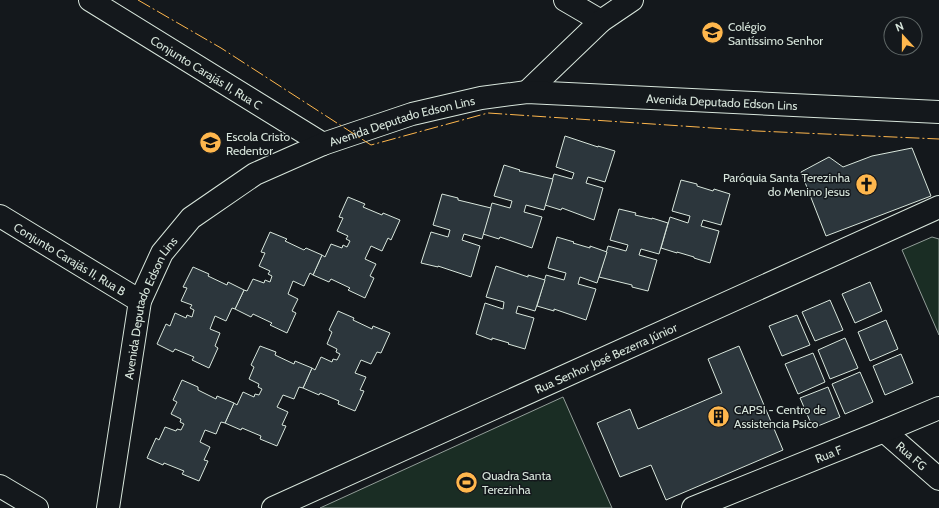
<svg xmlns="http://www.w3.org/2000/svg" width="939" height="508" font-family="Cabin,sans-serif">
  <rect width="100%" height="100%" fill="#14181c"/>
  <g fill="#1a2d24" stroke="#939e99">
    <polygon points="932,237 939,239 939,335 902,250"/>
    <polygon points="563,397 612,508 320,508"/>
  </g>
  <g fill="#2c363c" stroke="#d8e6dc">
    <polygon points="565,136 598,147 598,146 615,151 605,182 588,177 586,183 603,188 594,220 562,208 561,210 545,205 554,174 572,179 574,173 556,167"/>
    <polygon points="912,148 931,196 826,236 801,172 829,157 843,167 872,156"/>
    <polygon points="504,165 520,170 519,171 553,179 544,210 526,205 524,212 542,217 532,248 500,237 499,239 483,234 492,203 510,208 512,201 494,196"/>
    <polygon points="681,180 697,184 697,186 713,191 714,189 730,194 721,225 703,220 701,226 719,231 710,263 694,258 694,257 677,252 677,253 661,248 670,217 688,223 690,216 672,211"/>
    <polygon points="442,194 458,198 458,200 491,208 482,239 464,234 462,240 480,246 471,277 438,266 438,267 421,263 431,232 448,237 450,230 433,225"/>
    <polygon points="348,197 365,204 363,207 382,215 383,213 400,220 391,240 388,238 382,251 371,246 365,259 376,264 370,276 374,278 365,298 348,290 350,288 331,279 329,282 313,275 322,255 325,257 331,244 342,248 343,245 347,247 350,241 346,239 348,236 337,231 343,218 339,217"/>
    <polygon points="619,209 636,213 635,215 652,219 652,218 668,223 659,254 641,249 639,255 657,260 648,291 632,287 632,285 599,277 608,246 626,251 628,245 610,240"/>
    <polygon points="270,232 287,239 285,241 304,250 306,248 322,255 313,275 310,273 304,286 293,281 288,294 298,299 292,311 296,313 287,333 270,325 272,323 253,314 251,317 235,309 244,290 247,291 253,279 264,283 265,280 270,282 272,276 268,274 270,271 259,266 265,253 261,252"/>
    <polygon points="557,237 574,242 573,243 590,248 590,246 607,252 597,283 580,277 578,284 596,289 586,320 554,309 554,311 537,306 546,275 564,280 566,273 548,268"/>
    <polygon points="496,266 528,277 528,275 545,280 535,311 518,306 516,313 534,318 525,349 508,344 509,343 492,338 492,340 476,334 485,303 503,309 504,302 486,297"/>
    <polygon points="193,267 209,274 208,276 227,285 228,282 244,290 235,309 232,308 226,321 215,316 210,329 220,333 215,346 218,348 209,368 192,360 194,357 175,349 173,352 157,344 166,324 170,326 175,313 186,318 187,315 192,317 194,310 190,308 192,305 181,301 187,288 183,287"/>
    <polygon points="870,282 882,311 855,323 842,294"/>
    <polygon points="830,300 843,330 815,341 802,312"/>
    <polygon points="338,311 354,318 353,320 372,329 373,326 390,333 381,353 377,352 371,364 361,360 355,373 366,377 360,390 364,391 355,411 338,404 339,401 320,393 319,395 303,388 312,368 315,370 321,357 332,362 333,359 337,360 340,354 336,352 337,349 327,344 332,332 329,330"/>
    <polygon points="797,315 810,345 782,356 769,326"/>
    <polygon points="886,320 898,349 870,361 858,332"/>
    <polygon points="845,338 858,368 830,379 818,350"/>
    <polygon points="260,346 276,352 275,355 294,364 295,361 312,368 303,388 299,387 294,399 283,395 277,407 288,412 282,425 286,426 277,446 260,439 261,436 242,428 241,430 225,423 234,403 237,405 243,392 254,397 255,394 259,395 262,389 258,387 259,384 249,379 254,367 251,365"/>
    <polygon points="739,346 783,450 666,500 651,465 620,477 597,423 630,409 638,429 722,393 708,359"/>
    <polygon points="813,353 825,382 798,394 785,364"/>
    <polygon points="901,354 913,383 885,395 873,366"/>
    <polygon points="860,372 873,402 845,414 832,384"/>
    <polygon points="182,380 198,387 198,390 216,399 217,396 234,403 225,423 221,422 216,434 205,430 200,442 210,447 204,460 208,461 199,481 182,474 184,471 164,463 163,465 147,458 156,438 159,440 165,427 176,431 177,429 181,430 184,424 180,422 181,419 171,414 177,402 173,400"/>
    <polygon points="828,387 840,417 813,428 800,398"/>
  </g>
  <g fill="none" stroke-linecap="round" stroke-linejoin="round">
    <defs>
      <g id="minor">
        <path id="s1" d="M90,0L323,144"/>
        <polyline points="565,0 601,21"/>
        <polyline points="527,92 601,21 632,0"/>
        <path id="s2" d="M0,216L140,301"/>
        <path id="s3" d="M884,431L939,479"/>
        <polyline points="0,486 37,508"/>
        <path id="s4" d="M273,508L939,207"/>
      </g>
      <g id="tertiary">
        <path id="s5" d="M108,508L140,301L162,253L191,218L255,174L323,144L412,114L481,98L527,92L939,112"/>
        <path id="s6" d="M693,508L884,431L939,408"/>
      </g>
    </defs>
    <use href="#minor" stroke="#d8e6dc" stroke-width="24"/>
    <use href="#tertiary" stroke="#d8e6dc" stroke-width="24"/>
    <use href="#minor" stroke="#14181c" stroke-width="22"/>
    <use href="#tertiary" stroke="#14181c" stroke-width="22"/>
    <polyline stroke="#ffb74d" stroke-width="1" stroke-dasharray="14 3 2 3" stroke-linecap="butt" points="138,0 221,48 371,145 488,113 757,131 939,139"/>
  </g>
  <defs>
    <symbol id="school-disc" viewBox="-11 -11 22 22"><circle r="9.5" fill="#ffb74d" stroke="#14181c"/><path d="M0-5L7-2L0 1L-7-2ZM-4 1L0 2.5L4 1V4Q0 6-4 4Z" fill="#111"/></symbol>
    <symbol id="church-disc" viewBox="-11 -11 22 22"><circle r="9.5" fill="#ffb74d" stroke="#14181c"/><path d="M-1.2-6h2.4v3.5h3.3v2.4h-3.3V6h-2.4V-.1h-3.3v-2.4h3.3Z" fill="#111"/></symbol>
    <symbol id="building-disc" viewBox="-11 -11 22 22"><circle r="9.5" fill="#ffb74d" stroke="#14181c"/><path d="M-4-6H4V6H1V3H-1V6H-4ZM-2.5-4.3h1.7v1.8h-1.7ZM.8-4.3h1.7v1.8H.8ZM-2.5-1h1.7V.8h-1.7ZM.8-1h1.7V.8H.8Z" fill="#111"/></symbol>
    <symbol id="stadium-disc" viewBox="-11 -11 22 22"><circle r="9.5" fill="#ffb74d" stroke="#14181c"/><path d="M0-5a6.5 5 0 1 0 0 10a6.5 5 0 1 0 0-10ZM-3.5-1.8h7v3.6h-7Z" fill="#111"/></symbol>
  </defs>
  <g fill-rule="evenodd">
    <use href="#school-disc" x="700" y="20" width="25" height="25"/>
    <use href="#school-disc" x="198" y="130" width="25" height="25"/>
    <use href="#church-disc" x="854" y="172" width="25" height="25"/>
    <use href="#building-disc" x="706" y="404" width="25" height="25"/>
    <use href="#stadium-disc" x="454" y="470" width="25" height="25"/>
  </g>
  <g text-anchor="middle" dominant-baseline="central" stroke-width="3" stroke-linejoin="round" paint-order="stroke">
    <g font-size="12" fill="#d8e6dc" stroke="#14181c" text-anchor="start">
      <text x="728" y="26">Colégio<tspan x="728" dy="14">Santíssimo Senhor</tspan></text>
      <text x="226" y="136">Escola Cristo<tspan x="226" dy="14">Redentor</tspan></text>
      <text x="850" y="177" text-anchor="end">Paróquia Santa Terezinha<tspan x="850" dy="14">do Menino Jesus</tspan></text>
      <text x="734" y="409">CAPSI - Centro de<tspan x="734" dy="14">Assistencia Psico</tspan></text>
      <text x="482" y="475">Quadra Santa<tspan x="482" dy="14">Terezinha</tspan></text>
    </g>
    <g font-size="12" fill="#d8e6dc" stroke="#14181c">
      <text stroke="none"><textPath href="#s1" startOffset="137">Conjunto Carajás II, Rua C</textPath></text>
      <text stroke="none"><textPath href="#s5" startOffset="866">Avenida Deputado Edson Lins</textPath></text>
      <text stroke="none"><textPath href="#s5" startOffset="542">Avenida Deputado Edson Lins</textPath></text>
      <text stroke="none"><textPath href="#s2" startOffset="82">Conjunto Carajás II, Rua B</textPath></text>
      <text stroke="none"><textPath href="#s5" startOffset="206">Avenida Deputado Edson Lins</textPath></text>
      <text stroke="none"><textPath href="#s4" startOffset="365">Rua Senhor José Bezerra Júnior</textPath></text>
      <text stroke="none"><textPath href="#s6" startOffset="146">Rua F</textPath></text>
      <text stroke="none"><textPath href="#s3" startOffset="37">Rua FG</textPath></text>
    </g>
  </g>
  <g transform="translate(903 36) rotate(339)"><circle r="19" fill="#14181c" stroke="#626a69"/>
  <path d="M0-3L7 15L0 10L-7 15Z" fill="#ffb74d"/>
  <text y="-6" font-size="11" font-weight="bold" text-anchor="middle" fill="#d8e6dc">N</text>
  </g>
</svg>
